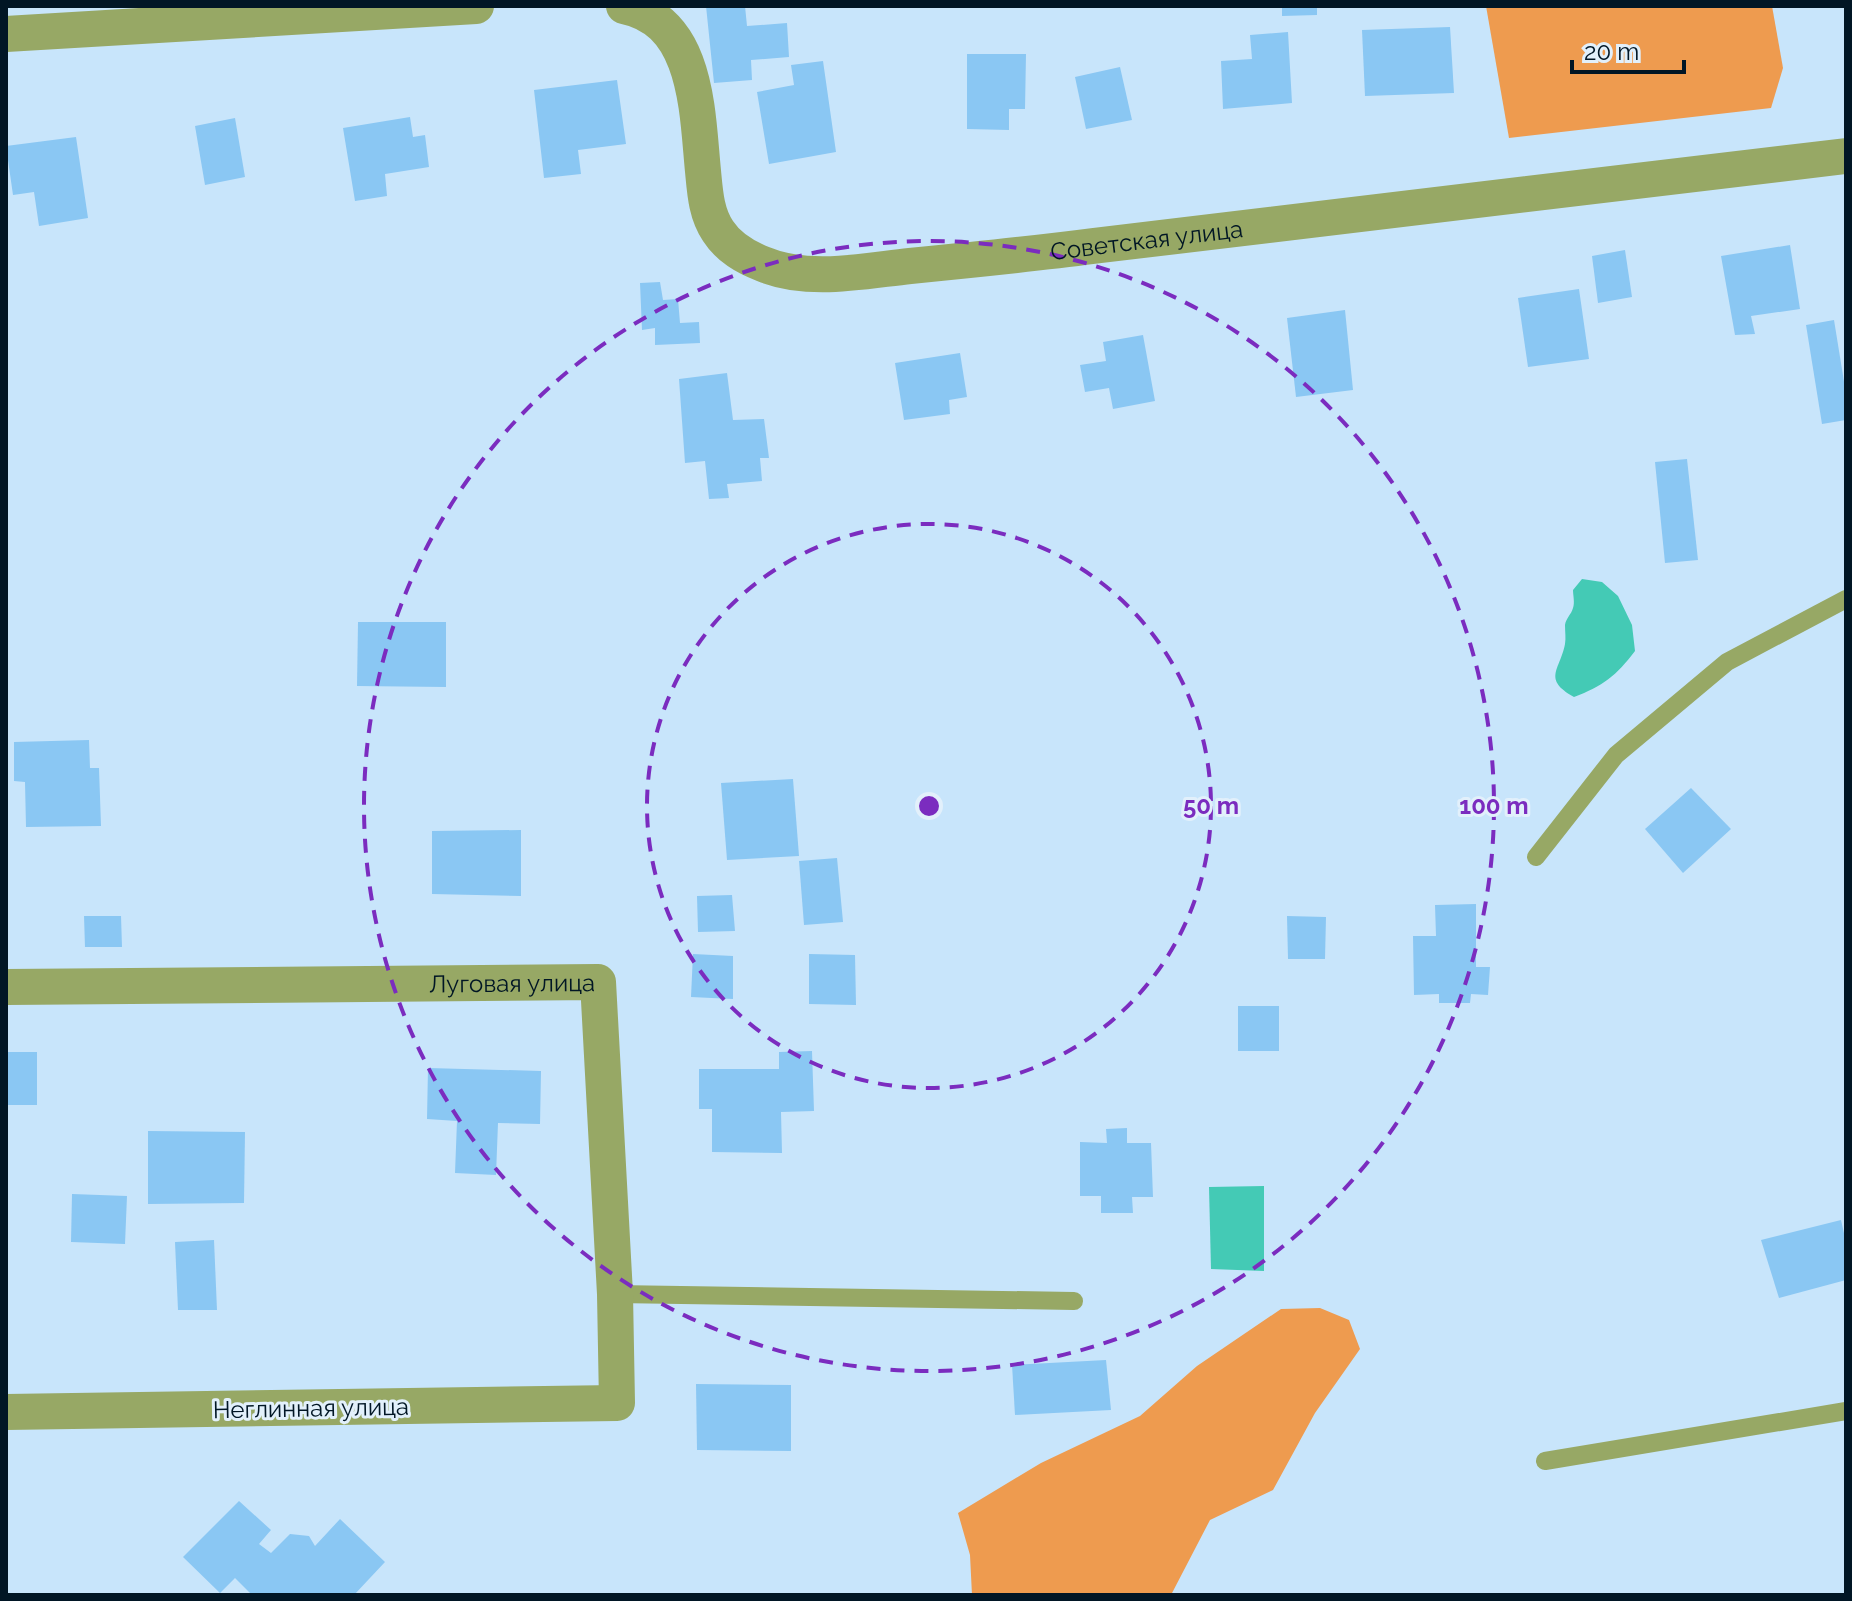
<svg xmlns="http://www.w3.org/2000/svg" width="1852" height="1601" font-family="Raleway,sans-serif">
  <rect width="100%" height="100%" fill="#c8e5fb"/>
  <g fill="#ee9b4f">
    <polygon points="1486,6 1772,6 1783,68 1771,108 1509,138"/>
    <polygon points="1320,1308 1349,1320 1360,1349 1315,1413 1273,1490 1210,1520 1171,1595 972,1595 970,1555 958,1513 1041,1463 1140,1416 1197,1366 1281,1309"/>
  </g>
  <g fill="#44cab5">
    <path d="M1582,579L1602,582L1618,596L1632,625L1635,651C1616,676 1603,686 1574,697C1542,679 1560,670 1565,644C1566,638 1565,632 1565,625C1566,618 1571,615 1573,608C1575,603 1573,595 1573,590Z"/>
    <polygon points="1264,1186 1264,1271 1211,1269 1209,1187"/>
  </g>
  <g fill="#8ac7f3">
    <polygon points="706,6 745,6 747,26 787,23 789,57 751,60 752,80 714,83"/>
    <polygon points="1282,6 1317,6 1317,15 1282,16"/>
    <polygon points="1450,27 1454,93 1365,96 1362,30"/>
    <polygon points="1288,32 1292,103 1223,109 1221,61 1252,59 1250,35"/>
    <polygon points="967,54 1026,54 1025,109 1009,109 1009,130 967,129"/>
    <polygon points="823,61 836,152 769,164 757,92 794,85 791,65"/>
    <polygon points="1120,67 1132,120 1086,129 1075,77"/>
    <polygon points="617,80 626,144 578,150 581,174 544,178 534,90"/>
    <polygon points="410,117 413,137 425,135 429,167 385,174 387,196 355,201 343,128"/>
    <polygon points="235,118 245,177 205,185 195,126"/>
    <polygon points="76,137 88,218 39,226 34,192 13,195 6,146"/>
    <polygon points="1790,245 1800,309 1751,316 1755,334 1735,335 1721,256"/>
    <polygon points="1625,250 1632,297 1598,303 1592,256"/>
    <polygon points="660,282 663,300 678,299 680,323 699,322 700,343 655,345 655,328 642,330 640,283"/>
    <polygon points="1579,289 1589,359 1528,367 1518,298"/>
    <polygon points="1345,310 1353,390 1296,397 1287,318"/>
    <polygon points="1834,320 1846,394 1846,420 1822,424 1806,325"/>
    <polygon points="1143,335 1155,401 1113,409 1109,388 1085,392 1080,365 1106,361 1103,342"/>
    <polygon points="960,353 967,397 949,400 950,414 904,420 895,363"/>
    <polygon points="727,373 733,420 764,419 769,458 760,458 762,481 727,484 729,498 709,499 705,461 685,463 679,379"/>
    <polygon points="1687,459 1698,560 1665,563 1655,462"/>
    <polygon points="358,622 446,622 446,687 357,686"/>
    <polygon points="89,740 90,768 99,768 101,826 26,827 25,782 14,781 14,742"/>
    <polygon points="793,779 799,856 727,860 721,783"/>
    <polygon points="1691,788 1731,829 1683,873 1645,829"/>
    <polygon points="521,830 521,896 432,894 432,831"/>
    <polygon points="837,858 843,922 804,925 799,861"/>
    <polygon points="732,895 735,931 698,932 697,896"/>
    <polygon points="1476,904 1476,967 1490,967 1488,995 1471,994 1470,1003 1439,1003 1439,994 1414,995 1413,936 1436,936 1435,905"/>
    <polygon points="84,916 121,916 122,947 85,947"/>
    <polygon points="1287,916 1326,917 1325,959 1288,959"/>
    <polygon points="693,954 733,956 733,999 691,997"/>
    <polygon points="809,954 855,955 856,1005 809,1004"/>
    <rect x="1238" y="1006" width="41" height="45"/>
    <polygon points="812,1051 814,1111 781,1112 782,1153 712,1152 712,1109 699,1109 699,1069 779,1069 779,1052"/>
    <rect x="6" y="1052" width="31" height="53"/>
    <polygon points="428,1068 541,1071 540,1124 498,1123 496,1175 455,1173 457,1121 427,1119"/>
    <polygon points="1127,1128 1127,1143 1151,1143 1153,1197 1132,1197 1133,1213 1101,1213 1101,1196 1080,1196 1080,1142 1107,1143 1106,1129"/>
    <polygon points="148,1131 245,1132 244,1203 148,1204"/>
    <polygon points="72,1194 127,1196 125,1244 71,1242"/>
    <polygon points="1841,1220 1846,1242 1846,1280 1779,1298 1761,1240"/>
    <polygon points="214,1240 217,1310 178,1310 175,1242"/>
    <polygon points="1106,1360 1111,1410 1015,1415 1012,1365"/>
    <polygon points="696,1384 791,1385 791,1451 697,1450"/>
    <polygon points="239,1501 271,1530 259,1544 271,1553 290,1534 309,1536 315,1546 340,1519 385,1562 354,1595 252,1595 235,1578 220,1593 183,1557"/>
  </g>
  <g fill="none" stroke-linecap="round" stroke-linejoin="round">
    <g stroke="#97a865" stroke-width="18">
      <polyline points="1536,857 1616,755 1727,662 1846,599"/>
      <polyline points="615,1294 1074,1301"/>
      <polyline points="1545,1461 1846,1411"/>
    </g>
    <g stroke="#97a865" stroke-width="36">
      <path id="s1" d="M624,6C698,21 697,111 703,171C705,192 706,213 718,231C729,248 745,257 763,264C809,283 863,271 910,266C971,260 1032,254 1093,246C1344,216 1595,186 1846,156"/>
      <polyline points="6,34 476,6"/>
      <path id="s2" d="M6,987L598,982L615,1294L617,1403L6,1412"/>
    </g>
  </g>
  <g fill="none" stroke="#7b2cbf" stroke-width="4" stroke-dasharray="14 10">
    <circle cx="929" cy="806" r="282"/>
    <circle cx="929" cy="806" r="565"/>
  </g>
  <g text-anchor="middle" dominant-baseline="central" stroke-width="6" stroke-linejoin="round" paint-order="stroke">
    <g font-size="24" fill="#011625" stroke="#e2f0fb">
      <text stroke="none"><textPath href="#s1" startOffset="704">Советская улица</textPath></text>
      <text stroke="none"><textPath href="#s2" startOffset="506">Луговая улица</textPath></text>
      <text transform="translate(311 1408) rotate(-1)">Неглинная улица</text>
    </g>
  </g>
  <circle cx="929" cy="806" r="12" fill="#7b2cbf" stroke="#e2f0fb" stroke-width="4"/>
  <g font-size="24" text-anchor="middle" font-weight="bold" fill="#7b2cbf" stroke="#e2f0fb" stroke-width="6" stroke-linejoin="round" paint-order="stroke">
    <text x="1211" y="814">50 m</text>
    <text x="1494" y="814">100 m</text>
  </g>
  <rect width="1852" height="1601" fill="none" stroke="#011625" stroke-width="16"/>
  <path d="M1572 60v12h112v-12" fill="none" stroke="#011625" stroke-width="4"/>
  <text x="1584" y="60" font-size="24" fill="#011625" stroke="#e2f0fb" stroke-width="6" paint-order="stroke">20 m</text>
</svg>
